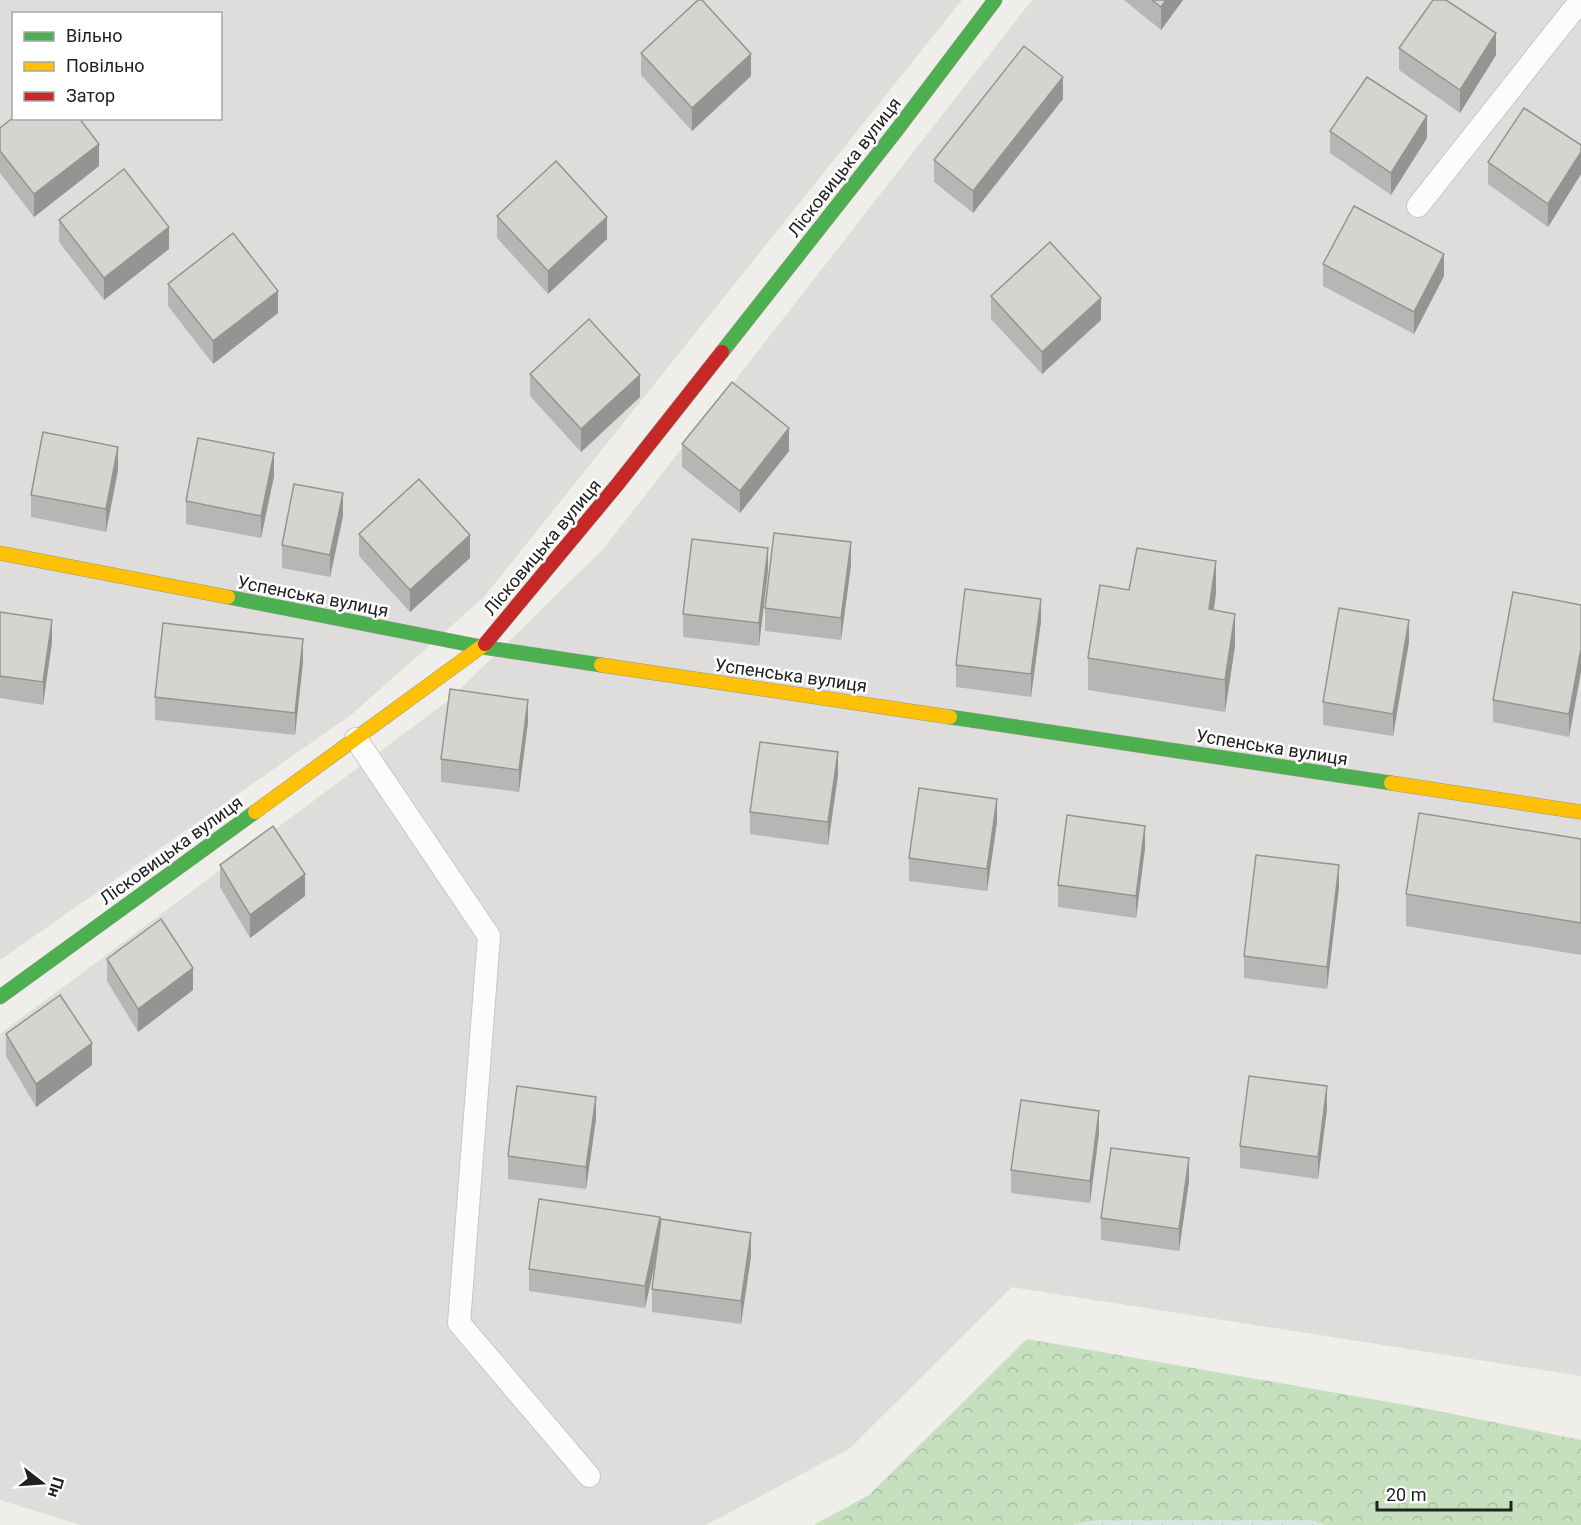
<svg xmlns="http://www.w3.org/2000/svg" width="1581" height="1525" font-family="Roboto,sans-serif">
  <defs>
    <pattern id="forest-crowns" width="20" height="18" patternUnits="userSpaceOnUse" patternTransform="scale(1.5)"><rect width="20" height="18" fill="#c6dfbe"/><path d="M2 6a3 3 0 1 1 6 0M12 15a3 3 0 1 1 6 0" fill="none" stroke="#aabfa3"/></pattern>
    <pattern id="wetland-marsh" width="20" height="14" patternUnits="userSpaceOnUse" patternTransform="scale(1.5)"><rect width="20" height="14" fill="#d7e7df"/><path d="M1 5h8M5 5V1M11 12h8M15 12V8" fill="none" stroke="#b8c6bf"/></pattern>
  </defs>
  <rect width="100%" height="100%" fill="#efeeea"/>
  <g fill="#dedddb" fill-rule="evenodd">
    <path d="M0,0H962L484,597L351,715L0,960ZM14,14H220V118H14Z"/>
    <polygon points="1032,0 1581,0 1581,1376 1012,1287 849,1449 706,1525 81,1525 0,1500 0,1034 449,700 604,548"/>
  </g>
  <polygon fill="url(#forest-crowns)" points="1027,1339 1423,1408 1581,1440 1581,1525 814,1525 869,1495"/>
  <polygon fill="url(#wetland-marsh)" points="1095,1520 1311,1520 1326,1525 1070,1525"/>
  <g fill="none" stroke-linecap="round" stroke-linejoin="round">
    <defs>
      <g id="lane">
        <polyline points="1418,206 1581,0"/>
        <polyline points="356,739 489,936 459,1323 589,1476"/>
      </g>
      <g id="fast">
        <polyline points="722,352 896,131 995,0"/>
        <polyline points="228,597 482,647 601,665"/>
        <polyline points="950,717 1391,783"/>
        <polyline points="0,997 255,812"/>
      </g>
      <g id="slow">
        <polyline points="0,553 228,597"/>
        <polyline points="601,665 950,717"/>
        <polyline points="1391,783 1581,812"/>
        <polyline points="255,812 485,644"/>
      </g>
      <polyline id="jam" points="485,644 617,485 722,352"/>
    </defs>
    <use href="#lane" stroke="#c8c8c6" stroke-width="24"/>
    <use href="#fast" stroke="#969a80" stroke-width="15"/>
    <use href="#slow" stroke="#969a80" stroke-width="15"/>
    <use href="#jam" stroke="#969a80" stroke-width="15"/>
    <use href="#lane" stroke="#fdfcfc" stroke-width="22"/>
    <use href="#fast" stroke="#4caf50" stroke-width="14"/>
    <use href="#slow" stroke="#ffc107" stroke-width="14"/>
    <use href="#jam" stroke="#c62828" stroke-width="14"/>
  </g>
  <g fill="#b8b6b4">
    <polygon points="1124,0 1183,0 1161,30"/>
    <polygon points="1399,48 1496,55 1460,113 1399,70"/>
    <polygon points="641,53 751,76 692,131 641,75"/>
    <polygon points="1063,99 973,213 934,182 934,160"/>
    <polygon points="0,128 99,166 34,217 0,173"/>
    <polygon points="1330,131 1427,138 1391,195 1330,153"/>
    <polygon points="1581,145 1581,174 1548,227 1488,184 1488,162"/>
    <polygon points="497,216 607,239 548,294 497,238"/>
    <polygon points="59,220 169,249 104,300 59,242"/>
    <polygon points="1323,264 1444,276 1414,334 1323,286"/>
    <polygon points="168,284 278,313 213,364 168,306"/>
    <polygon points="991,296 1101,320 1042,374 991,319"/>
    <polygon points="530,374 640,397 581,452 530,396"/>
    <polygon points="682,444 789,451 740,513 682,467"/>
    <polygon points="118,470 106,532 31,517 31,495"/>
    <polygon points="274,476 261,538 186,524 186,501"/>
    <polygon points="343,516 330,577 282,568 282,545"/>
    <polygon points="359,534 470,558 410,612 359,556"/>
    <polygon points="851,565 841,640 765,631 765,608"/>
    <polygon points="768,570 759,646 683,637 683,614"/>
    <polygon points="1129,590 1216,593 1214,610 1235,646 1225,712 1088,690 1088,658"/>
    <polygon points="1581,605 1569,737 1493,722 1493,700"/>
    <polygon points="0,612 52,642 43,705 0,698"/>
    <polygon points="1041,621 1031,697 956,687 956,665"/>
    <polygon points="1409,642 1393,736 1323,725 1323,702"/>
    <polygon points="303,662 295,735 155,720 155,697"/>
    <polygon points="528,722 519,792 441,782 441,759"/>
    <polygon points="838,775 828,845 750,834 750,812"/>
    <polygon points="997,822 987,891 909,881 909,858"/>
    <polygon points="1581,839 1581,955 1406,926 1406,894"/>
    <polygon points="1145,848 1136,918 1058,907 1058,885"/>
    <polygon points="220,865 305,896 250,938 220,887"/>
    <polygon points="1339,887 1327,989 1244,978 1244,956"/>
    <polygon points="107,959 193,990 138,1032 107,981"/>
    <polygon points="6,1034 92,1065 36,1107 6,1056"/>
    <polygon points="1327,1109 1318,1179 1240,1168 1240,1146"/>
    <polygon points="596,1119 586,1189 508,1179 508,1156"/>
    <polygon points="1099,1133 1090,1203 1011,1193 1011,1170"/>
    <polygon points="1189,1181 1179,1251 1101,1240 1101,1218"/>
    <polygon points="660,1227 751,1256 741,1324 652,1312 652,1289 656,1259 645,1308 529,1291 529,1269"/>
  </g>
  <g fill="#969492">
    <polygon points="1166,0 1183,0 1161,30 1161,7"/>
    <polygon points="1496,33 1496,55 1460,113 1460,90"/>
    <polygon points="751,54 751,76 692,131 692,108"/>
    <polygon points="1063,77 1063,99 973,213 973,191"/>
    <polygon points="1427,116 1427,138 1391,195 1391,173"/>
    <polygon points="99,144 99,166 34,217 34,194"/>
    <polygon points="1581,152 1581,174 1548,227 1548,204"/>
    <polygon points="607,217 607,239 548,294 548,271"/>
    <polygon points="169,227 169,249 104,300 104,278"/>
    <polygon points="1444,254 1444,276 1414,334 1414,312"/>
    <polygon points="278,291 278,313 213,364 213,341"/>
    <polygon points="1101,298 1101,320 1042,374 1042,352"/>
    <polygon points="640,375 640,397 581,452 581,429"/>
    <polygon points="789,428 789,451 740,513 740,491"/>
    <polygon points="118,447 118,470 106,532 106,509"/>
    <polygon points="274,453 274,476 261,538 261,516"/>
    <polygon points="343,493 343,516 330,577 330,555"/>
    <polygon points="470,535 470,558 410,612 410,590"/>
    <polygon points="851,542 851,565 841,640 841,618"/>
    <polygon points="768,548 768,570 759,646 759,623"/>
    <polygon points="1216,561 1216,593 1209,642 1209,609"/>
    <polygon points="1041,599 1041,621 1031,697 1031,674"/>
    <polygon points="1235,614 1235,646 1225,712 1225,680"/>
    <polygon points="52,620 52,642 43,705 43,682"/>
    <polygon points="1409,620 1409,642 1393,736 1393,714"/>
    <polygon points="303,639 303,662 295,735 295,713"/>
    <polygon points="1581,649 1581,672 1569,737 1569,714"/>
    <polygon points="528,700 528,722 519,792 519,770"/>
    <polygon points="838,752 838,775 828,845 828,822"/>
    <polygon points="997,799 997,822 987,891 987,869"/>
    <polygon points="1145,826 1145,848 1136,918 1136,896"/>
    <polygon points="1339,865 1339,887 1327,989 1327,967"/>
    <polygon points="305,874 305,896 250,938 250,915"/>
    <polygon points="193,968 193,990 138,1032 138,1009"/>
    <polygon points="92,1043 92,1065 36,1107 36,1084"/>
    <polygon points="1327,1086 1327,1109 1318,1179 1318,1157"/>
    <polygon points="596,1097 596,1119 586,1189 586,1167"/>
    <polygon points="1099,1111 1099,1133 1090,1203 1090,1181"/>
    <polygon points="1189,1158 1189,1181 1179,1251 1179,1229"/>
    <polygon points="660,1217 660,1240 645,1308 645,1286"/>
    <polygon points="751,1233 751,1256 741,1324 741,1301"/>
  </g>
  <g fill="#d6d4d1" stroke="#969492" stroke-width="1.5">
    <polygon points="698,0 702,0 751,54 692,108 641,53"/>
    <polygon points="1152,0 1166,0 1161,7"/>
    <polygon points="1433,0 1446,0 1496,33 1460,90 1399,48"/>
    <polygon points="1024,46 1063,77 973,191 934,160"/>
    <polygon points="1367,77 1427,116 1391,173 1330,131"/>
    <polygon points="1524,108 1581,145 1581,152 1548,204 1488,162"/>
    <polygon points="14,117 14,118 79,118 99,144 34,194 0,151 0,128"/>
    <polygon points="556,161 607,217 548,271 497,216"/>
    <polygon points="124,169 169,227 104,278 59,220"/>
    <polygon points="1354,206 1444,254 1414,312 1323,264"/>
    <polygon points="233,233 278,291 213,341 168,284"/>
    <polygon points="1050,242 1101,298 1042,352 991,296"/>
    <polygon points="589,319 640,375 581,429 530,374"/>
    <polygon points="732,382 789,428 740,491 682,444"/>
    <polygon points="43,432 118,447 106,509 31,495"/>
    <polygon points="198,438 274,453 261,516 186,501"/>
    <polygon points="419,479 470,535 410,590 359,534"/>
    <polygon points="294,484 343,493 330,555 282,545"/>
    <polygon points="774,533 851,542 841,618 765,608"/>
    <polygon points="692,539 768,548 759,623 683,614"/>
    <polygon points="1137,548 1216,561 1209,609 1235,614 1225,680 1088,658 1100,585 1129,590"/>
    <polygon points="965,589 1041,599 1031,674 956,665"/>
    <polygon points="1513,592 1581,605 1581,649 1569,714 1493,700"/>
    <polygon points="1339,608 1409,620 1393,714 1323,702"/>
    <polygon points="0,612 52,620 43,682 0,676"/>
    <polygon points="163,623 303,639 295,713 155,697"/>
    <polygon points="450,689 528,700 519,770 441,759"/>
    <polygon points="760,742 838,752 828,822 750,812"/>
    <polygon points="919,788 997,799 987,869 909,858"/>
    <polygon points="1419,813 1581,839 1581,923 1406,894"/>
    <polygon points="1067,815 1145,826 1136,896 1058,885"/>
    <polygon points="273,826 305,874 250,915 220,865"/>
    <polygon points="1256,855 1339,865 1327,967 1244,956"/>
    <polygon points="161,919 193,968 138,1009 107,959"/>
    <polygon points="60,995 92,1043 36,1084 6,1034"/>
    <polygon points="1249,1076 1327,1086 1318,1157 1240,1146"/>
    <polygon points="517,1086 596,1097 586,1167 508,1156"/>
    <polygon points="1021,1100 1099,1111 1090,1181 1011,1170"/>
    <polygon points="1111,1148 1189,1158 1179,1229 1101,1218"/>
    <polygon points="539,1199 660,1217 645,1286 529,1269"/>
    <polygon points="661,1219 751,1233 741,1301 652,1289"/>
  </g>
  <g text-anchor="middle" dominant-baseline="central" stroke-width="5" stroke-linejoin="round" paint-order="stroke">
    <g font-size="18" fill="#212121" stroke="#fff">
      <text transform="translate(844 167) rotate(-52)">Лісковицька вулиця</text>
      <text transform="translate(542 547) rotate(-50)">Лісковицька вулиця</text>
      <text transform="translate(313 596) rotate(11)">Успенська вулиця</text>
      <text transform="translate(791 675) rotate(8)">Успенська вулиця</text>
      <text transform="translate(1272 747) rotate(9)">Успенська вулиця</text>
      <text transform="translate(171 850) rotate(-36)">Лісковицька вулиця</text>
    </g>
  </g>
  <rect x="12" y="12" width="210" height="108" fill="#ffffff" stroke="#a6a6a6" stroke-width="1.5"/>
  <rect x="24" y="32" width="30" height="9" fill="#4caf50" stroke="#a6a6a6" stroke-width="1.5"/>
  <text x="66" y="42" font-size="18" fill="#212121">Вільно</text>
  <rect x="24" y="62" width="30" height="9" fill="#ffc107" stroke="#a6a6a6" stroke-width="1.5"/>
  <text x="66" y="72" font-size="18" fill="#212121">Повільно</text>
  <rect x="24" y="92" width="30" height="9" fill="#c62828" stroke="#a6a6a6" stroke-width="1.5"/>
  <text x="66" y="102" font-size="18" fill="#212121">Затор</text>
  <g transform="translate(42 1483) rotate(107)" stroke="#ffffff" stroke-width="4.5" paint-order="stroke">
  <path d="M0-4.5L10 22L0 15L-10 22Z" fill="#212121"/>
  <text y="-9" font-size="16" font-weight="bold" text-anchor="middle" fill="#212121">Пн</text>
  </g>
  <path d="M1377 1501v9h134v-9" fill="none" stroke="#212121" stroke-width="3"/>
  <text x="1386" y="1501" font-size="18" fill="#212121" stroke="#ffffff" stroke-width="4.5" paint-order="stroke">20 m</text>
</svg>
